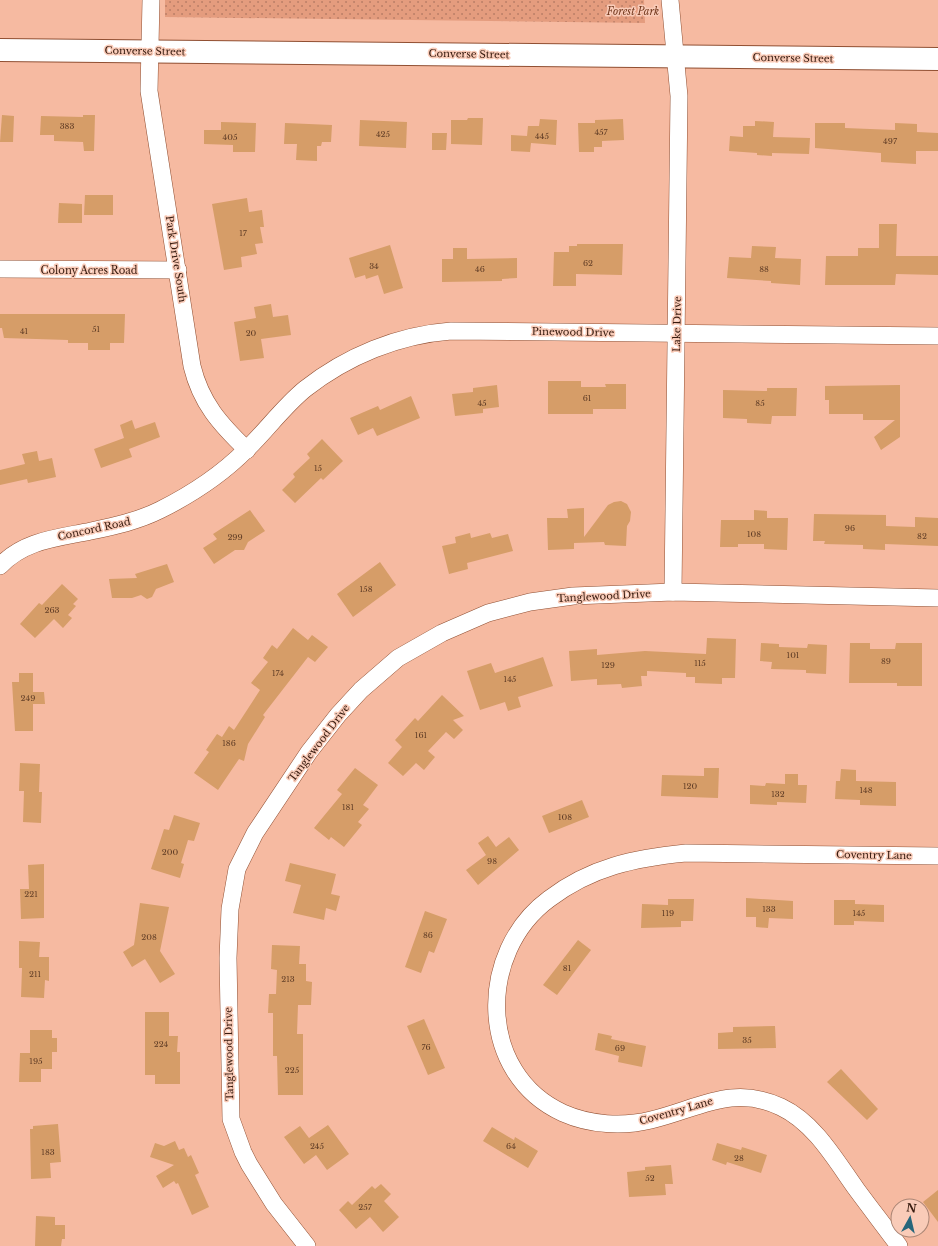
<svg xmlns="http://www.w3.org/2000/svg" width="938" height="1246" font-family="'Libre Baskerville',serif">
  <defs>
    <pattern id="park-dots" width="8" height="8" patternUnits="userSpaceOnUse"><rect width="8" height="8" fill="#e49c7e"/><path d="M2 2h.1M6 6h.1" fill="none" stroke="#ba7e66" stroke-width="1.8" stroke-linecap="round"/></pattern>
  </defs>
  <rect width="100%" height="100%" fill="#f6baa1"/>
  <polygon fill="url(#park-dots)" points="165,0 644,0 645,23 165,17"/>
  <g fill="#d69d68">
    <polygon points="2,115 14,116 13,142 0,142"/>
    <polygon points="83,115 95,115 94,151 84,151 83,142 54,141 54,135 40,135 41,116 83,117"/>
    <polygon points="468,118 483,118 482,145 451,144 451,120 467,120"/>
    <polygon points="540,119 557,120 556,145 531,143 530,152 511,151 511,135 527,136 528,126 539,126"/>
    <polygon points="623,119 624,140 602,141 602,147 594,147 594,152 579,152 578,123 595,123 595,120"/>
    <polygon points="360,120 407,122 406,148 359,146"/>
    <polygon points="755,121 774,122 773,137 810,138 809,154 772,153 772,156 757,155 757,153 729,151 730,136 743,137 743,126 755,126"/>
    <polygon points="221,122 256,123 255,152 233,152 233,145 204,144 204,130 221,130"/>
    <polygon points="285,123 332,125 331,142 322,142 321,146 317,146 317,161 296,160 297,144 284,144"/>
    <polygon points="815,123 845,123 845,128 895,130 895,123 917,124 917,132 938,133 938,151 916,151 916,164 881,162 881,153 815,148"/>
    <polygon points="432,133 447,133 446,150 432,150"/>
    <polygon points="85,195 113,195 113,215 84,215"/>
    <polygon points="247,198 249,212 262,210 264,227 260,227 263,243 255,244 257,254 241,257 242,267 224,270 212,204"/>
    <polygon points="59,203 82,204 82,223 58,223"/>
    <polygon points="879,224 897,224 896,256 938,256 938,275 896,274 895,285 825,285 826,256 858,256 858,248 879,248"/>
    <polygon points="577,244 623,244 622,275 576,274 576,286 553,286 554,252 569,252 569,246 577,246"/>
    <polygon points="390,245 403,288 384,294 378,275 366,279 365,275 355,278 349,258"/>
    <polygon points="752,246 776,247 775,258 801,259 800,285 771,283 771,281 727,278 729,257 751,258"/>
    <polygon points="453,248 467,248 467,259 517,258 517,278 502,279 502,281 442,282 442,259 453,259"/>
    <polygon points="271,304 273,317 288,315 291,335 261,339 264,358 240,361 234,322 256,318 254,307"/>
    <polygon points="0,314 125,314 124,343 110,343 110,350 88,350 88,343 68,343 68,340 4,338 2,328 0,328"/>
    <polygon points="548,381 581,381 581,387 606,387 605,384 626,384 626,409 593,409 593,414 548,414"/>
    <polygon points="497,385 499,407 483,409 483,413 455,416 452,394 473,392 473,388"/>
    <polygon points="900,385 900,437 881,450 874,437 895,420 863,420 863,414 829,414 829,400 825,400 825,386"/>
    <polygon points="767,388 797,388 796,416 772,416 771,424 747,423 747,419 723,418 723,390 767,391"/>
    <polygon points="411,396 420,418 377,436 373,428 358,435 350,418 378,406 380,410"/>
    <polygon points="132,420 135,429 155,422 160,437 129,449 132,457 101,468 94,449 124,438 120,425"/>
    <polygon points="322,439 343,461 323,480 321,478 295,503 282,490 295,477 293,474 310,458 307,454"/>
    <polygon points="37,451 39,461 52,458 56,477 28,483 27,479 0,485 0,470 25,464 22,454"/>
    <polygon points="621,501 627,504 631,512 630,521 627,526 626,546 605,545 604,542 574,543 574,549 548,550 547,518 568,518 567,509 584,508 584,537 608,505 614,502"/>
    <polygon points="250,510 265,531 248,542 244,550 235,550 214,564 203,548 217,539 213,534"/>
    <polygon points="754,510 767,511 767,518 788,518 787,550 764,549 764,544 738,544 738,547 720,547 721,520 754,520"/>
    <polygon points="814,514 886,515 886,526 915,527 915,517 938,518 938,546 885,544 885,550 863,549 863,545 824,544 825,541 813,541"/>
    <polygon points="470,533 471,538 490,533 492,538 508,534 513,551 467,563 468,569 449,574 442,546 456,543 455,537"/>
    <polygon points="380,562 396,585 353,617 337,594"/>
    <polygon points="167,564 174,582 156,589 152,597 147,599 141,595 132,598 112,598 109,579 137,578 135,574"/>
    <polygon points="62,584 78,599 73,604 76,606 68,615 72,618 63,628 54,619 35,638 20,624 39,603 42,605"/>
    <polygon points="293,628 308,640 312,635 328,647 315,662 308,657 263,715 265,717 248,744 244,761 239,759 218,790 194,773 209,752 206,750 217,734 222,737 229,726 234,730 260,690 251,683 268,662 263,658 272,645 277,649"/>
    <polygon points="707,638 736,639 735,678 722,678 722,684 695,683 695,677 686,677 686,673 647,671 647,676 641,676 642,686 622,688 621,684 597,685 597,679 571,681 569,651 597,649 597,655 645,651 706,654"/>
    <polygon points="761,643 779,644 779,647 807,648 808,644 827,645 826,674 806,673 806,670 771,669 772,662 760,661"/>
    <polygon points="850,643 870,643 870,649 895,649 896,643 922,643 922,686 897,686 897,683 849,683"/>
    <polygon points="543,657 553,686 518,697 521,707 508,711 505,702 480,710 467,671 491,663 495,673"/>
    <polygon points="19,673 33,673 33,692 44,692 45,704 33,704 33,731 15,731 12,682 19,682"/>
    <polygon points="442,695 464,716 453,720 463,730 454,739 446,732 428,751 435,757 424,770 416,763 403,776 388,763 402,747 395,740 415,718 418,721"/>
    <polygon points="20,763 40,764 39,792 42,792 41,823 23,822 24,791 19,791"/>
    <polygon points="355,768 378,785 363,805 369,809 358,822 362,825 344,847 331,837 329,840 314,828 342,794 337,790"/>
    <polygon points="704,768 719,768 718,798 661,796 662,775 704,776"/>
    <polygon points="841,769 856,770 856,781 896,782 896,806 860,805 860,800 835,799 836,781 840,781"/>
    <polygon points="785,774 798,774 798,785 807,785 806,803 777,802 777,805 750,804 750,785 765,786 766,783 785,784"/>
    <polygon points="582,800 589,817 549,833 542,816"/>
    <polygon points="174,815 200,823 194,841 188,840 181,863 184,864 180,878 151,869 164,829 169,830"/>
    <polygon points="488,836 496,847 509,837 519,850 478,885 466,870 486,855 478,843"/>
    <polygon points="290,863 336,874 331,894 340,896 336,911 326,908 324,920 293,913 301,885 285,881"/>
    <polygon points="44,864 44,918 21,919 20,889 29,889 28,865"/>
    <polygon points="746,898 793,901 793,919 769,918 768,928 756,927 756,917 746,917"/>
    <polygon points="668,899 694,899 693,921 681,921 681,927 641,928 642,904 668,905"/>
    <polygon points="834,900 855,900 855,904 884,905 884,922 854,921 854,925 834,925"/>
    <polygon points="140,903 169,907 160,951 175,974 160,983 145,959 132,967 123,952 134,945"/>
    <polygon points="425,911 447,919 434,953 429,951 421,973 405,967"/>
    <polygon points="578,940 591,950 557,995 543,985"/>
    <polygon points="19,941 40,942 39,957 49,957 49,981 45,980 44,998 21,997 22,968 19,968"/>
    <polygon points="272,945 300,946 299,964 306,964 306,981 312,982 311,1005 298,1005 297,1034 303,1034 303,1095 278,1095 277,1056 273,1056 273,1013 268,1013 269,994 276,994 277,970 271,969"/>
    <polygon points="145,1012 169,1012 169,1036 178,1036 177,1052 180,1052 180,1084 155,1084 155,1075 145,1075"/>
    <polygon points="424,1019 445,1068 428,1075 407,1026"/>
    <polygon points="775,1026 776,1048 718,1049 718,1033 733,1032 733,1027"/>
    <polygon points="30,1030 52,1030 52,1038 57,1038 57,1052 52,1052 52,1069 41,1069 41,1082 19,1082 20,1053 30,1053"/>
    <polygon points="598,1033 612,1036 611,1039 646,1046 642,1067 618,1062 619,1056 595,1050"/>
    <polygon points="841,1069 878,1109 867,1120 827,1082"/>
    <polygon points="58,1124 61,1162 50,1163 51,1178 31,1179 30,1129 33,1129 33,1126"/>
    <polygon points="328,1125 349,1154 327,1170 316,1155 304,1164 284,1137 300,1126 309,1138"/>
    <polygon points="492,1127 514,1140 515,1137 538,1151 528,1168 483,1141"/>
    <polygon points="175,1141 179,1150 184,1148 188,1157 191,1155 199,1173 195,1175 209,1207 192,1215 178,1183 176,1184 174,1181 163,1188 156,1176 174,1165 150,1157 155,1143 164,1146"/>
    <polygon points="717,1143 741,1150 742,1147 767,1155 761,1173 727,1162 726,1165 712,1160"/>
    <polygon points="671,1165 673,1184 665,1184 666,1195 629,1197 627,1172 645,1170 645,1167"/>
    <polygon points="381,1184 391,1194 384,1201 399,1217 383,1232 370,1217 356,1229 339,1210 348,1201 352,1205 372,1186 375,1189"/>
    <polygon points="938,1190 938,1222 923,1202"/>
    <polygon points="36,1216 55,1217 55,1225 65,1225 65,1239 62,1239 61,1246 35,1246"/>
  </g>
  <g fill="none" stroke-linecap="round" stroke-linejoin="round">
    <defs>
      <g id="street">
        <path d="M151,0L149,91L192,366C201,403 220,424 247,450"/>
        <polyline points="670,0 679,96 673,592"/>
        <polyline points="0,269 178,270"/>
        <path d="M0,566C24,540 58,538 91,531C115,526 138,521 160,510C192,494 221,475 246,450C266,431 283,407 305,389C347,356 398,335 451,331L938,336"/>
        <polyline points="307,1246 274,1204 249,1164 243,1152 231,1119 228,958 230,909 237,869 255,833 309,752 338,715 361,690 398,658 442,633 488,613 530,602 573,596 673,592 938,598"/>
        <path d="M899,1246C885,1227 871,1209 857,1190C836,1161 815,1123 781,1107C732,1084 698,1109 651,1120C623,1127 590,1125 563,1113C477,1074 477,952 549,899C591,867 635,858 686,853L938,856"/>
      </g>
      <polyline id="secondary" points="0,50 938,59"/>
    </defs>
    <use href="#street" stroke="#904f32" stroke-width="18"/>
    <use href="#secondary" stroke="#904f32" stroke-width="24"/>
    <use href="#street" stroke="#fff" stroke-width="17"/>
    <use href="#secondary" stroke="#fff" stroke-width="22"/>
  </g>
  <g text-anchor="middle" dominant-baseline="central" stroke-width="3" stroke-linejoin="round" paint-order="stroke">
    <g font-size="8" fill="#5f3c25">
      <text x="67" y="126">383</text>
      <text x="601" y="132">457</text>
      <text x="383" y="134">425</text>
      <text x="542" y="136">445</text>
      <text x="230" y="137">405</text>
      <text x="890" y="141">497</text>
      <text x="243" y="233">17</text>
      <text x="588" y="263">62</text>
      <text x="374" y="266">34</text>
      <text x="480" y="269">46</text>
      <text x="764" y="269">88</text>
      <text x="96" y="329">51</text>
      <text x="24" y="331">41</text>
      <text x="251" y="333">20</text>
      <text x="587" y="398">61</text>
      <text x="482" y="403">45</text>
      <text x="760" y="403">85</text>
      <text x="318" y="468">15</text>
      <text x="850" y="528">96</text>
      <text x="754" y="534">108</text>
      <text x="922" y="536">82</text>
      <text x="235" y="537">299</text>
      <text x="366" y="589">158</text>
      <text x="52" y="610">263</text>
      <text x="793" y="655">101</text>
      <text x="886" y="661">89</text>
      <text x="700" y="663">115</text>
      <text x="608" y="665">129</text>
      <text x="278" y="673">174</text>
      <text x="510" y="679">145</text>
      <text x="28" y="698">249</text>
      <text x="421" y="735">161</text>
      <text x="229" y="743">186</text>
      <text x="690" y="786">120</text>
      <text x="866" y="790">148</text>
      <text x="778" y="794">132</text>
      <text x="348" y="807">181</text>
      <text x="565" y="817">108</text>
      <text x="170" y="852">200</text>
      <text x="492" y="861">98</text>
      <text x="31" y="894">221</text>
      <text x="769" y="909">133</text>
      <text x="668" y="913">119</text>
      <text x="859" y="913">145</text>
      <text x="428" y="935">86</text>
      <text x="149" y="937">208</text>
      <text x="567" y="968">81</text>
      <text x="35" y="974">211</text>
      <text x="288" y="979">213</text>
      <text x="747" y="1040">35</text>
      <text x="161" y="1044">224</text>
      <text x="426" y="1047">76</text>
      <text x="620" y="1048">69</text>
      <text x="36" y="1061">195</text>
      <text x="292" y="1070">225</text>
      <text x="317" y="1146">245</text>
      <text x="511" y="1146">64</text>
      <text x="48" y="1152">183</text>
      <text x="739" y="1158">28</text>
      <text x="650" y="1178">52</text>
      <text x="365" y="1207">257</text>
    </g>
    <g font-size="10" font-style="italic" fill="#73381d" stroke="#f9cbb8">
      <text x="633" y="11">Forest Park</text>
    </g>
    <g font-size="10" fill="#371b0f" stroke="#f9cbb8">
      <text transform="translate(145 51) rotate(1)">Converse Street</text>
      <text transform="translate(469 54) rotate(1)">Converse Street</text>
      <text transform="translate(793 58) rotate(1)">Converse Street</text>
      <text transform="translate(176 259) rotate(81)">Park Drive South</text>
      <text x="89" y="270">Colony Acres Road</text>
      <text transform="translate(677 324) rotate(-89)">Lake Drive</text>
      <text transform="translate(573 332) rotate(1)">Pinewood Drive</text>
      <text transform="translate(94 529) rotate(-12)">Concord Road</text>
      <text transform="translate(604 596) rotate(-3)">Tanglewood Drive</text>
      <text transform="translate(319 743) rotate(-53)">Tanglewood Drive</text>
      <text transform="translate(874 855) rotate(1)">Coventry Lane</text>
      <text transform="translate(229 1054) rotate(-91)">Tanglewood Drive</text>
      <text transform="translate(676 1111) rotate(-16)">Coventry Lane</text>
    </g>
  </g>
  <g transform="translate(910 1218) rotate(8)"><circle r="19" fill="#f9cbb8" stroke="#ab8574"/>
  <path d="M0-3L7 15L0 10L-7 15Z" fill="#26667b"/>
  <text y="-6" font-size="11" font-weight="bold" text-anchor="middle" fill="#371b0f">N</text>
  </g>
</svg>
